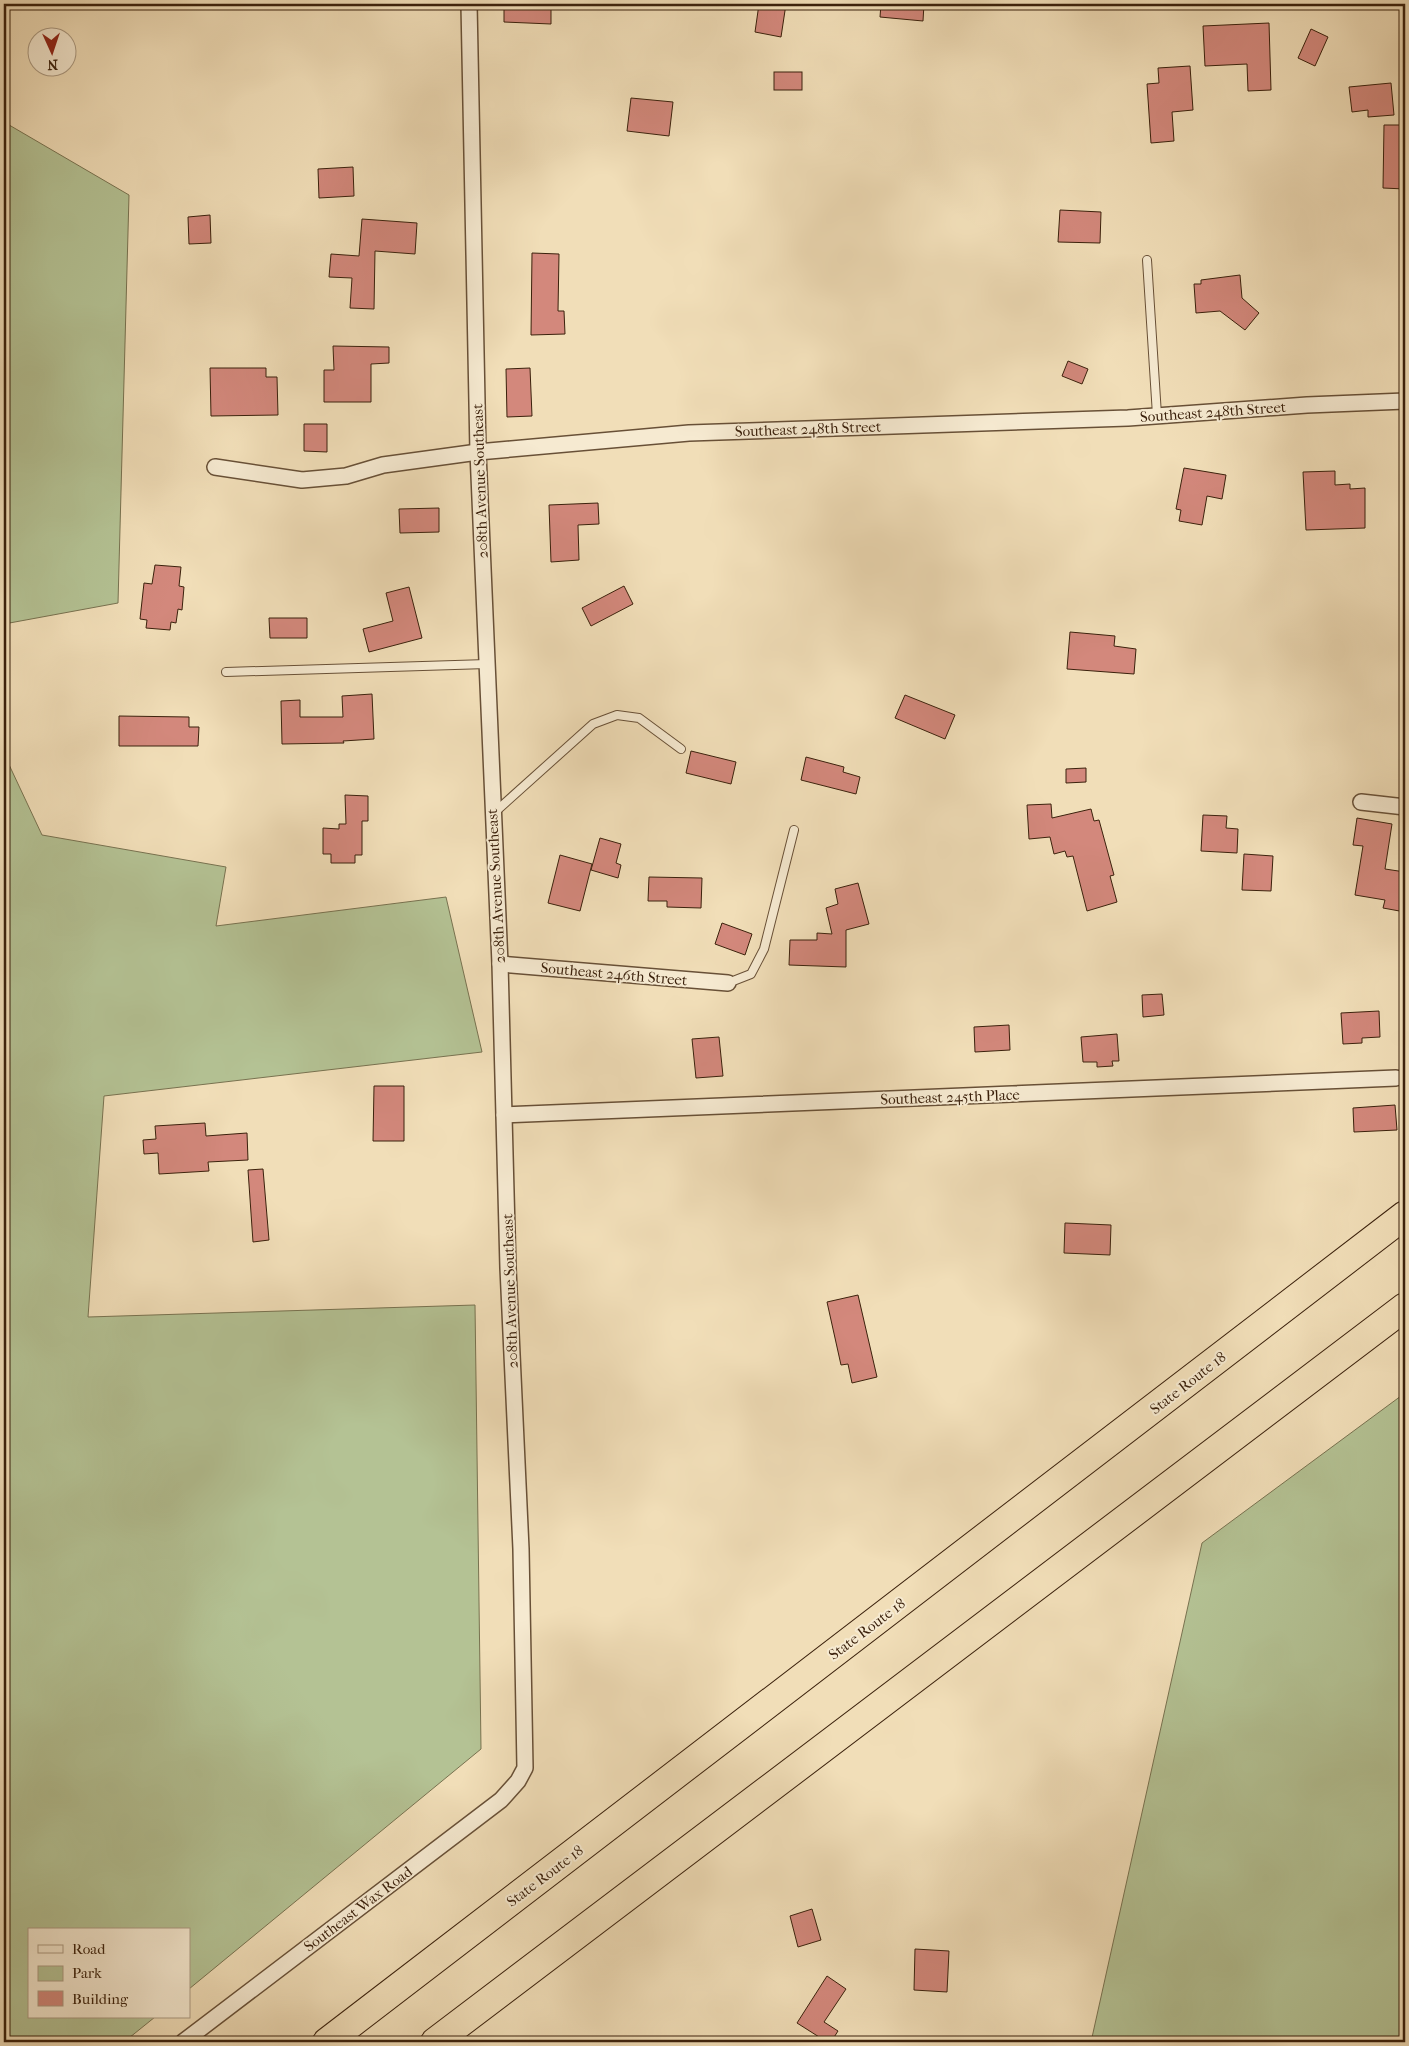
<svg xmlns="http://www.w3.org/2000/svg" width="1409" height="2046" font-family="'IM FELL French Canon',serif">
  <rect width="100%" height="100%" fill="#f1deb8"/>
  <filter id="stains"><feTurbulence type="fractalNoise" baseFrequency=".004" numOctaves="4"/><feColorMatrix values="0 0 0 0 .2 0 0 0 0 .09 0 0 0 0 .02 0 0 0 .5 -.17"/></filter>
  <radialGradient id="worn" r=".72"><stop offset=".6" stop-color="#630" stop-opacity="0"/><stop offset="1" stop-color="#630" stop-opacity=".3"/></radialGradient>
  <g fill="#b4c294" stroke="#787250">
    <polygon points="4,122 129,195 118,603 4,624"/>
    <polygon points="4,754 42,835 226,867 216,926 446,897 482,1052 104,1096 88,1317 475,1305 481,1749 189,1989 189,1930 29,1930 29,2017 155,2017 124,2042 4,2042"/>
    <polygon points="1405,1393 1405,2039 1091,2042 1202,1543"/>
  </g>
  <g fill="#d3887c" stroke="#3b210c">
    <polygon points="504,4 551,4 551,24 504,22"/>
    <polygon points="759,4 786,4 781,37 755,32"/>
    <polygon points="881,4 924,4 923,21 880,17"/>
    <polygon points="1269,23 1271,90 1248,91 1247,64 1205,66 1203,26"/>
    <polygon points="1311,29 1328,37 1315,66 1298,58"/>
    <polygon points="1190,66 1193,110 1172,112 1174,141 1151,143 1147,84 1159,83 1158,68"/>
    <rect x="774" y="72" width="28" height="18"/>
    <polygon points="1391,83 1394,115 1368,117 1368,110 1352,112 1349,87"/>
    <polygon points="631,98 673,102 669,136 627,131"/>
    <polygon points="1384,125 1405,125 1405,189 1383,188"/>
    <polygon points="353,167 354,196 319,198 318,169"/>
    <polygon points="1060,210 1101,212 1100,243 1058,242"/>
    <polygon points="210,215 211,243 189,244 188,217"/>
    <polygon points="362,219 417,223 415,254 375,251 374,309 350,308 352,278 329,277 331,254 359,256"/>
    <polygon points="532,253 559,254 558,311 564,311 565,334 531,335"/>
    <polygon points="1240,275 1242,298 1259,313 1245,330 1220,311 1196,313 1194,284 1201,284 1201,280"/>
    <polygon points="333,346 389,347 389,363 371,364 371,402 324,402 324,370 334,370"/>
    <polygon points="1068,361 1088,369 1082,384 1062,376"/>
    <polygon points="210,368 266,368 266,377 277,377 278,415 211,416"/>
    <polygon points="530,368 532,416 507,417 506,369"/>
    <polygon points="304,424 327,424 327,452 304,451"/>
    <polygon points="1184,468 1226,475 1222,499 1207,496 1202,525 1179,521 1181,510 1176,509"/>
    <polygon points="1335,471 1335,485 1350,484 1350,489 1365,488 1365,528 1306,530 1303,472"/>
    <polygon points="598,503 599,524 578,525 579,560 551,562 549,505"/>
    <polygon points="439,508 439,532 400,533 399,509"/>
    <polygon points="155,565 181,567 179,586 184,587 182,610 178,609 176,623 171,622 170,630 146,628 147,620 140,619 144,583 152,584"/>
    <polygon points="624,586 633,604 591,626 582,608"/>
    <polygon points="409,587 422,638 369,652 363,629 393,621 386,593"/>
    <polygon points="269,618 307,618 307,638 270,638"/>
    <polygon points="1070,632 1115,636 1114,646 1136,649 1134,674 1067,669"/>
    <polygon points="372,694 374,739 343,741 344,743 282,744 281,701 300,700 300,717 343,717 342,696"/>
    <polygon points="905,695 955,715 945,739 895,718"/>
    <polygon points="119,716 189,717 189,727 199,727 198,746 119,746"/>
    <polygon points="691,751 736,762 731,784 686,773"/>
    <polygon points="806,757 844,767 843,772 860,777 856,794 801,780"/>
    <polygon points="1086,768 1086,782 1066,783 1066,769"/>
    <polygon points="345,795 368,796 368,821 362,821 362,855 355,855 355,863 331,863 331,854 323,854 323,828 339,829 339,824 346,824"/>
    <polygon points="1051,804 1052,818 1091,809 1094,821 1099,820 1114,875 1110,876 1117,902 1087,911 1073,856 1067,857 1065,851 1054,854 1050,837 1029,839 1027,805"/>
    <polygon points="1203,815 1227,816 1226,828 1238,829 1237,853 1201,851"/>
    <polygon points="1357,818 1392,824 1385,869 1405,872 1405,912 1383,908 1385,900 1355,895 1363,846 1353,845"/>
    <polygon points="600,838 621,844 616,863 621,865 618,878 591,870"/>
    <polygon points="1244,854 1273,856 1271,891 1242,890"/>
    <polygon points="560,855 592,864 580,911 548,903"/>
    <polygon points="649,877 702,878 701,908 667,907 667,901 648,901"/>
    <polygon points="858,883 869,924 846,930 846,967 789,965 790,940 817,940 817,933 832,934 826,908 838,904 835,889"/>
    <polygon points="722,923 752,934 745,955 715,944"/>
    <polygon points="1162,994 1164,1015 1143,1017 1142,995"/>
    <polygon points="1379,1011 1380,1037 1362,1038 1362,1043 1343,1044 1341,1013"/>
    <polygon points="1009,1025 1010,1050 975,1052 974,1027"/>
    <polygon points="1117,1034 1119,1061 1112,1061 1113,1066 1097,1067 1097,1062 1083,1062 1081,1037"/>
    <polygon points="719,1037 723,1076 696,1078 692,1039"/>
    <polygon points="374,1086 404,1086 404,1141 373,1141"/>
    <polygon points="1395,1105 1397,1130 1354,1132 1353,1108"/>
    <polygon points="205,1123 206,1136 247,1133 248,1160 208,1162 209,1171 159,1174 158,1153 144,1154 143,1140 156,1139 155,1126"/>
    <polygon points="263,1169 269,1240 253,1242 248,1170"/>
    <polygon points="1065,1223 1111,1225 1110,1255 1064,1253"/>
    <polygon points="858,1295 877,1377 852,1383 848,1364 841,1365 827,1302"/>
    <polygon points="812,1909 821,1940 798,1947 790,1916"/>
    <polygon points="915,1949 949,1951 947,1992 914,1990"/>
    <polygon points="827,1976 846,1989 824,2022 838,2031 831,2042 827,2042 797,2023"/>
  </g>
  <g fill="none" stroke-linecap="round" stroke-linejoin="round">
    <defs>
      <g id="service">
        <polyline points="1147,260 1157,415"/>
        <polyline points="226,672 487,664"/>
        <polyline points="495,812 593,724 617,715 639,718 681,749"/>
        <polyline points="728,983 751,974 764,949 794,830"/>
      </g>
      <g id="minor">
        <polyline points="215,467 302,480 346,476 383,465 478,452 689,433 1128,418 1307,405 1405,401"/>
        <polyline points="1361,802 1405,807"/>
        <polyline points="500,964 728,983"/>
        <polyline points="504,1115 1396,1078"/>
        <polyline points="183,2042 501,1800 518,1781 525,1768 521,1549 508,1268 500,964 478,452 469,4"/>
      </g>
      <g id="motorway">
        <polyline points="327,2042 1405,1215"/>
        <polyline points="435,2042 1405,1307"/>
      </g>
    </defs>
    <use href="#service" stroke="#685037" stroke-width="10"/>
    <use href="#minor" stroke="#685037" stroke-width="18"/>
    <use href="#motorway" stroke="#3b210c" stroke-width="30"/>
    <use href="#service" stroke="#f6ead1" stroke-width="8"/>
    <use href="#minor" stroke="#f6ead1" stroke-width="15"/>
    <use href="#motorway" stroke="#f1deb8" stroke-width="28"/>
  </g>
  <g text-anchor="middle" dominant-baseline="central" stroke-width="4" stroke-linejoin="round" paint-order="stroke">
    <g font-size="15" fill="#3b210c" stroke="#f6ead1">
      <text transform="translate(1213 412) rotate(-4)">Southeast 248th Street</text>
      <text transform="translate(808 429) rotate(-2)">Southeast 248th Street</text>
      <text transform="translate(480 481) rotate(-92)">208th Avenue Southeast</text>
      <text transform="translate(496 886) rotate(-93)">208th Avenue Southeast</text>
      <text transform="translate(614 974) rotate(5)">Southeast 246th Street</text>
      <text transform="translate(950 1097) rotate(-2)">Southeast 245th Place</text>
      <text transform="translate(510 1291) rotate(-92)">208th Avenue Southeast</text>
      <text transform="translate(1188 1383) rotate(-38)">State Route 18</text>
      <text transform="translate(867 1629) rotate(-37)">State Route 18</text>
      <text transform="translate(545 1876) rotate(-37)">State Route 18</text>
      <text transform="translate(358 1909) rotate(-37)">Southeast Wax Road</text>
    </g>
  </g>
  <rect width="1409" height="2046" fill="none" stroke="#f1deb8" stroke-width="20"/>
  <rect x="5" y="5" width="1399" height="2036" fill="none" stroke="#3b210c" stroke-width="2.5"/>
  <rect x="10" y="10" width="1389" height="2026" fill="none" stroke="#3b210c"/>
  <rect x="28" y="1928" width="162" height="90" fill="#f6ead1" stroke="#ab9a82"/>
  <rect x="38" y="1945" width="25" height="8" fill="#f6ead1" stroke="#ab9a82"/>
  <text x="72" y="1954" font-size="15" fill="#3b210c">Road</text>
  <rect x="38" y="1966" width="25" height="15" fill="#b4c294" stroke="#ab9a82"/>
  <text x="72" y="1978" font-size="15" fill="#3b210c">Park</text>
  <rect x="38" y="1991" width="25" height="15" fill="#d3887c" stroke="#ab9a82"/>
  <text x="72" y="2004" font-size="15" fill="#3b210c">Building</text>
  <g transform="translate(52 52) rotate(177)"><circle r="24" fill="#f6ead1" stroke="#ab9a82"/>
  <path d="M0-4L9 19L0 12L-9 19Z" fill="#8f2418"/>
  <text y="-8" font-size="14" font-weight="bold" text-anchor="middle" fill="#3b210c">N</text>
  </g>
  <rect width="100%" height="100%" filter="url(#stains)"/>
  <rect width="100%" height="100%" fill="url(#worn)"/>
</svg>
